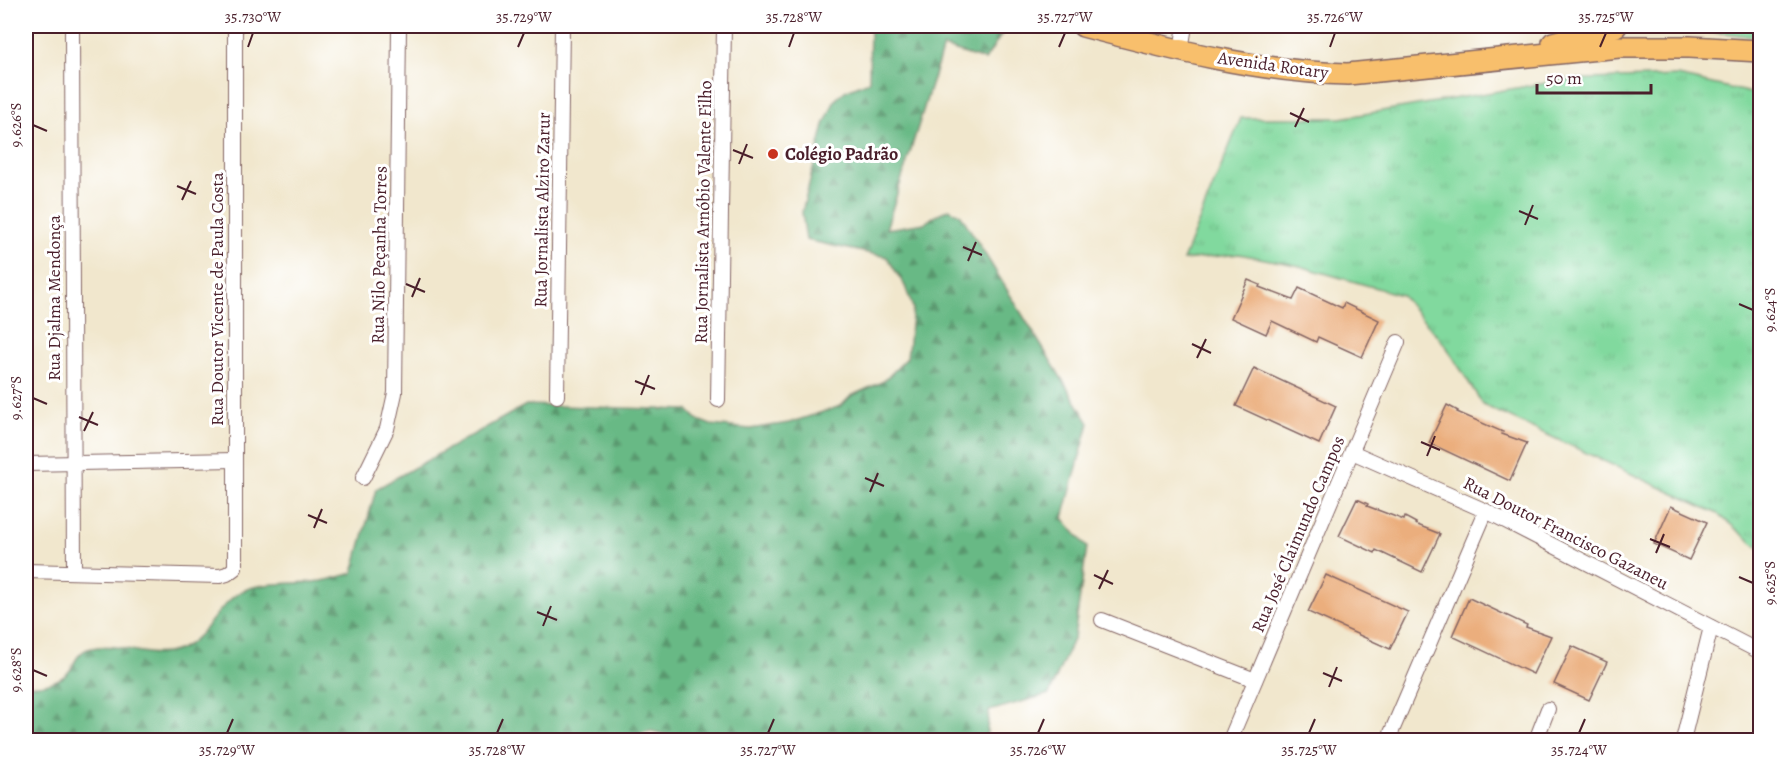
<svg xmlns="http://www.w3.org/2000/svg" width="1786" height="766" font-family="Alegreya,serif">
  <defs>
    <pattern id="grass-tufts" width="24" height="20" patternUnits="userSpaceOnUse" patternTransform="scale(1.5)"><rect width="24" height="20" fill="#81d99e"/><path d="M3 7l-1-3M5 7V3M7 7l1-3M15 17l-1-3M17 17v-4M19 17l1-3" fill="none" stroke="#71ba88"/></pattern>
    <pattern id="forest-firs" width="22" height="20" patternUnits="userSpaceOnUse" patternTransform="scale(1.5)"><rect width="22" height="20" fill="#68b985"/><path d="M5 1l3.5 6h-7zM16 11l3.5 6h-7z" fill="#58966d"/></pattern>
  </defs>
  <rect width="100%" height="100%" fill="#fff"/>
  <filter id="ink" filterUnits="userSpaceOnUse"><feTurbulence type="fractalNoise" baseFrequency=".0167" numOctaves="2"/><feDisplacementMap in="SourceGraphic" scale="12" xChannelSelector="R" yChannelSelector="G"/><feConvolveMatrix kernelMatrix="1 2 1 2 8 2 1 2 1" color-interpolation-filters="sRGB"/></filter>
  <filter id="wash" filterUnits="userSpaceOnUse"><feTurbulence type="fractalNoise" baseFrequency=".008" numOctaves="4" result="noise"/><feDisplacementMap in="SourceGraphic" scale="24" xChannelSelector="R" yChannelSelector="G"/><feGaussianBlur stdDeviation="1.35" result="paint"/><feColorMatrix in="noise" values="0 0 0 0 0 0 0 0 0 0 0 0 0 0 0 0 0 1.4 0 .05"/><feComposite in="paint" operator="in"/></filter>
  <g filter="url(#wash)">
    <rect width="100%" height="100%" fill="#f1e7cd"/>
    <g fill="url(#grass-tufts)" stroke="#667c64" stroke-width="1.5">
      <polygon points="1654,26 1760,26 1760,38 1726,33 1641,30"/>
      <polygon points="1678,76 1760,95 1760,549 1718,514 1483,405 1446,346 1401,295 1296,265 1239,254 1183,260 1241,118 1341,118 1563,80"/>
    </g>
    <path fill="url(#forest-firs)" stroke="#596c58" stroke-width="1.5" d="M870,26H1007L985,60L943,47L886,229L925,223L936,215L949,209L961,215L1089,423L1063,518L1087,547L1074,637L1049,694L989,711L986,740H690L651,731L615,740H26V685C40,686 62,683 71,669C75,661 79,652 88,649C118,639 147,662 178,650C204,640 215,609 237,594C257,580 297,585 322,581C332,579 343,576 353,573L376,489L526,405L688,410L698,420L711,425L750,429L789,423L841,406L851,396L884,381L907,358L913,308L905,286L887,257L806,240L802,212L824,125L835,100L845,91L869,81Z"/>
    <g id="blocks">
      <g fill="#ebae7d">
        <polygon points="1248,280 1260,285 1259,287 1293,300 1299,288 1342,308 1344,303 1379,320 1362,357 1318,337 1316,342 1272,321 1266,334 1231,318"/>
        <polygon points="1254,368 1336,406 1319,444 1236,406"/>
        <polygon points="1447,405 1458,411 1457,412 1503,432 1502,434 1527,443 1510,481 1429,443"/>
        <polygon points="1357,499 1368,504 1367,506 1404,520 1405,517 1416,523 1415,524 1440,534 1422,572 1376,550 1375,553 1339,536"/>
        <polygon points="1671,506 1707,522 1689,560 1654,544"/>
        <polygon points="1326,575 1408,612 1390,649 1308,612"/>
        <polygon points="1469,598 1527,625 1526,627 1551,636 1533,674 1452,636"/>
        <polygon points="1572,646 1607,662 1589,700 1554,684"/>
      </g>
    </g>
  </g>
  <g filter="url(#ink)">
    <use href="#blocks" fill-opacity="0" stroke="#846564" stroke-width="1.5"/>
    <g fill="none" stroke-linecap="round" stroke-linejoin="round">
      <defs>
        <g id="minor">
          <polyline points="72,26 74,571"/>
          <polyline points="1181,50 1185,26"/>
          <polyline points="557,396 562,26"/>
          <polyline points="718,400 724,26"/>
          <polyline points="1352,452 1486,511 1760,652"/>
          <polyline points="26,464 235,460"/>
          <polyline points="363,478 387,429 395,393 399,26"/>
          <polyline points="26,571 220,576 227,574 235,568 235,26"/>
          <polyline points="1102,620 1255,680"/>
          <polyline points="1230,740 1398,342"/>
          <polyline points="1388,740 1486,511"/>
          <polyline points="1536,740 1548,709"/>
          <polyline points="1683,740 1711,627"/>
        </g>
        <g id="primary">
          <path d="M1083,26C1170,49 1258,72 1348,74L1619,47H1689L1760,51"/>
          <polyline points="1553,43 1616,26"/>
        </g>
      </defs>
      <use href="#minor" stroke="#846564" stroke-width="16"/>
      <use href="#primary" stroke="#846564" stroke-width="24"/>
      <use href="#minor" stroke="#fff" stroke-width="14"/>
      <use href="#primary" stroke="#f8bf6c" stroke-width="21"/>
    </g>
  </g>
  <path fill="none" stroke="#4a1f2b" stroke-width="2" d="M248,47L253,33M518,47L524,33M789,47L794,33M1059,47L1065,33M1330,47L1335,33M1600,47L1606,33M1290,113L1309,122M33,125L47,131M1295,127L1304,108M733,150L753,158M739,164L747,144M177,186L196,194M182,200L191,181M1519,211L1538,219M1525,225L1533,205M963,247L982,255M968,261L976,242M406,284L425,292M412,297L420,278M1739,304L1753,310M1192,344L1211,353M1197,358L1206,339M635,381L655,389M641,395L649,375M33,398L47,404M79,417L98,425M84,431L93,412M1421,442L1440,450M1427,456L1435,436M865,478L884,486M870,492L878,473M308,515L327,523M314,528L322,509M1650,539L1670,547M1656,553L1664,534M1094,575L1113,584M1739,577L1753,583M1099,589L1108,570M537,612L557,620M543,626L551,606M33,670L47,676M1323,673L1342,681M1329,687L1337,667M227,733L233,719M497,733L503,719M768,733L774,719M1038,733L1044,719M1309,733L1315,719M1579,733L1585,719"/>
  <circle fill="#c8321e" stroke="#fff" stroke-width="2" cx="773" cy="154" r="6"/>
  <g text-anchor="middle" dominant-baseline="central" stroke-width="6" stroke-linejoin="round" paint-order="stroke">
    <g font-size="18" fill="#4a1f2b" stroke="#fff">
      <text transform="translate(1273 65) rotate(8)">Avenida Rotary</text>
      <text transform="translate(542 210) rotate(-89)">Rua Jornalista Alziro Zarur</text>
      <text transform="translate(703 212) rotate(-89)">Rua Jornalista Arnóbio Valente Filho</text>
      <text transform="translate(379 255) rotate(-89)">Rua Nilo Peçanha Torres</text>
      <text transform="translate(54 298) rotate(-90)">Rua Djalma Mendonça</text>
      <text transform="translate(217 299) rotate(-90)">Rua Doutor Vicente de Paula Costa</text>
      <text transform="translate(1566 533) rotate(27)">Rua Doutor Francisco Gazaneu</text>
      <text transform="translate(1298 534) rotate(-67)">Rua José Claimundo Campos</text>
    </g>
    <g font-size="18" font-weight="bold" fill="#4a1f2b" stroke="#fff" text-anchor="start">
      <text x="785" y="154">Colégio Padrão</text>
    </g>
  </g>
  <rect width="1786" height="766" fill="none" stroke="#fff" stroke-width="66"/>
  <path d="M1537 84v9h114v-9" fill="none" stroke="#4a1f2b" stroke-width="3"/>
  <text x="1546" y="84" font-size="18" fill="#4a1f2b" stroke="#ffffff" stroke-width="4.5" paint-order="stroke">50 m</text>
  <rect x="33" y="33" width="1720" height="700" fill="none" stroke="#4a1f2b" stroke-width="2"/>
  <g font-size="15" text-anchor="middle" fill="#4a1f2b">
    <text x="253" y="22">35.730°W</text>
    <text x="524" y="22">35.729°W</text>
    <text x="794" y="22">35.728°W</text>
    <text x="1065" y="22">35.727°W</text>
    <text x="1335" y="22">35.726°W</text>
    <text x="1606" y="22">35.725°W</text>
    <text transform="translate(16 125) rotate(-90)" y="5">9.626°S</text>
    <text transform="translate(1770 310) rotate(-90)" y="5">9.624°S</text>
    <text transform="translate(16 398) rotate(-90)" y="5">9.627°S</text>
    <text transform="translate(1770 583) rotate(-90)" y="5">9.625°S</text>
    <text transform="translate(16 670) rotate(-90)" y="5">9.628°S</text>
    <text x="227" y="755">35.729°W</text>
    <text x="497" y="755">35.728°W</text>
    <text x="768" y="755">35.727°W</text>
    <text x="1038" y="755">35.726°W</text>
    <text x="1309" y="755">35.725°W</text>
    <text x="1579" y="755">35.724°W</text>
  </g>
</svg>
